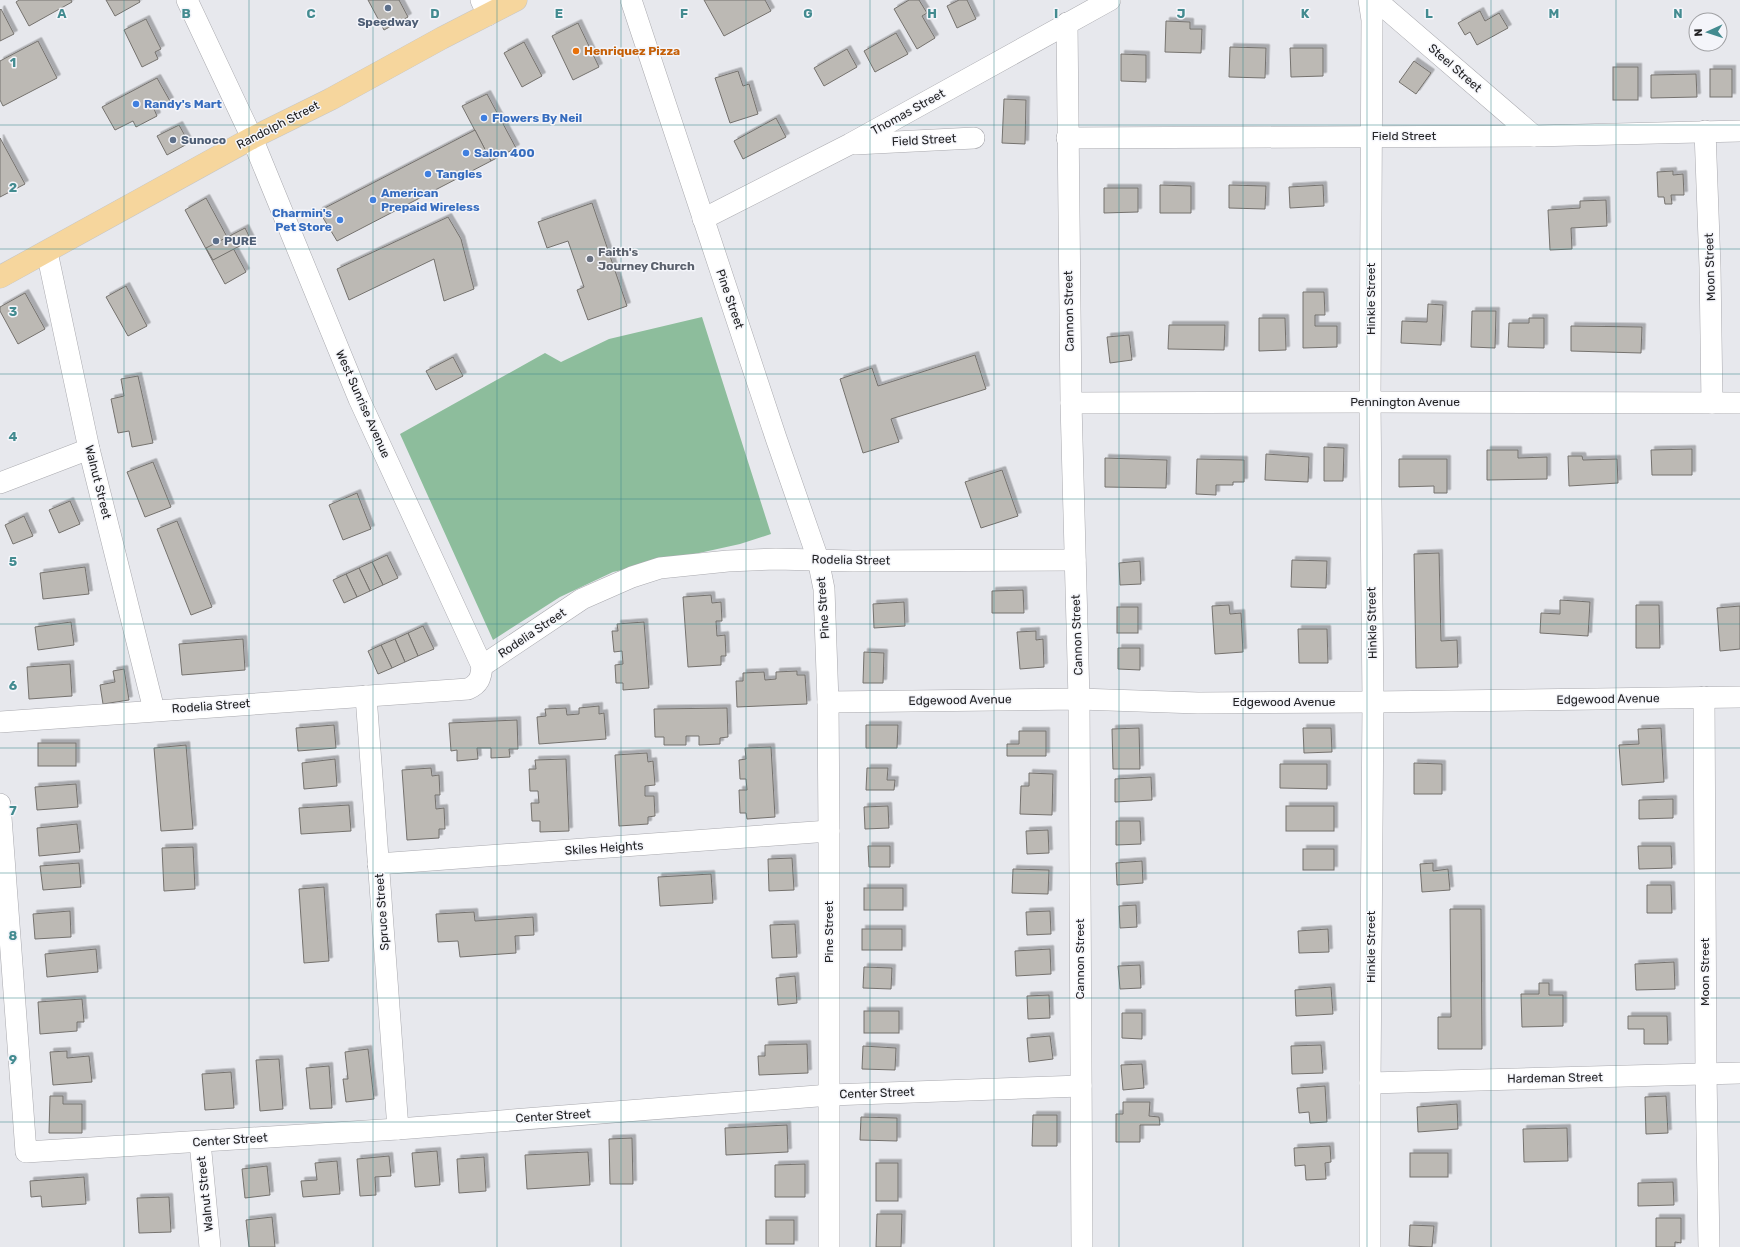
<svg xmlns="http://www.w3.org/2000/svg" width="1740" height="1247" font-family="Rubik,sans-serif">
  <defs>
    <filter id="shadow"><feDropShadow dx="3.5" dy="-3.5" stdDeviation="0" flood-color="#0004"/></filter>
  </defs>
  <rect width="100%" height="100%" fill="#e7e8ed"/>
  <polygon fill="#8dbd9c" points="702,317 771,534 740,544 613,572 560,597 493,640 400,434 545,353 561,362 609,339"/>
  <g fill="#bcb9b4" stroke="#75726e" filter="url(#shadow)">
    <polygon points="19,0 71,0 72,2 29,26 16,2"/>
    <polygon points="106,0 139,0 140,2 115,16"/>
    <polygon points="368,0 399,0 408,17 384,30"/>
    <polygon points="704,0 765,0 771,11 724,36"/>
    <polygon points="909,0 919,0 927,13 922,16 935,38 917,49 894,9"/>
    <polygon points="959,0 967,0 976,19 957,28 947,6"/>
    <polygon points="1,9 14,34 0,41 0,10"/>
    <polygon points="1480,11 1485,21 1499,13 1508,28 1477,45 1470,32 1465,35 1458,23"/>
    <polygon points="146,19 161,49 155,52 158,59 142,67 124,30"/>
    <polygon points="1166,21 1190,22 1190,29 1202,29 1201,53 1165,52"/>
    <polygon points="578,23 599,67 573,80 552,36"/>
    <polygon points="896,33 908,54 875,72 864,51"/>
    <polygon points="38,41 57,78 3,106 0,100 0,61"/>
    <polygon points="524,42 542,76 522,87 504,53"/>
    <polygon points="1230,47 1266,48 1265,78 1229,77"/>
    <polygon points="1290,48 1323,48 1323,76 1291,77"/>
    <polygon points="847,49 857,67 824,86 814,68"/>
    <polygon points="1121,54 1146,55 1146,82 1121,81"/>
    <polygon points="1414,61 1431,73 1416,94 1399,82"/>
    <rect x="1613" y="67" width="25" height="33"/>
    <rect x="1710" y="69" width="22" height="28"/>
    <polygon points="738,71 743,86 749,84 758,114 730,123 715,78"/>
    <polygon points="1696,74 1697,97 1651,98 1651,75"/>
    <polygon points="157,78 170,101 154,109 157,116 136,127 133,121 115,130 102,107"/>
    <polygon points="487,94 516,148 491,161 462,106"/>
    <polygon points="1004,99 1026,100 1025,144 1002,143"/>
    <polygon points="776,118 786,137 743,159 734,141"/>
    <polygon points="179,125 189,143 167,155 157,136"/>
    <polygon points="475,130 491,161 337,241 319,211"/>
    <polygon points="0,138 25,184 0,197"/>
    <polygon points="1673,171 1673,175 1683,174 1684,195 1671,195 1672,204 1665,204 1664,197 1658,197 1657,172"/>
    <polygon points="1160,185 1191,186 1191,213 1160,213"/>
    <polygon points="1229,185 1266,186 1265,209 1229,208"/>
    <polygon points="1323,185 1324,206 1290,208 1289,187"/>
    <polygon points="1104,188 1138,188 1138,212 1104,213"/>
    <polygon points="206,198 246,272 225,284 185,210"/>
    <polygon points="1606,200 1607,226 1571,228 1572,249 1550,250 1548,210 1580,208 1580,201"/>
    <polygon points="592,203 627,306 588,320 577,290 584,287 568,241 547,248 538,222"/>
    <polygon points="448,217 461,239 474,289 444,301 434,259 349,300 337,269"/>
    <polygon points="245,228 251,240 213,260 206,248"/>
    <polygon points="126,286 147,326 128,336 106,297"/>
    <polygon points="1303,292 1324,292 1325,315 1315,315 1315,326 1337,326 1337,347 1303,348"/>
    <polygon points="25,293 45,329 18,344 0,311 0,307"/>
    <polygon points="1428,304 1443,305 1441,345 1401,343 1402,321 1427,322"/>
    <polygon points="1472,311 1496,311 1495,348 1471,347"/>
    <polygon points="1259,318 1285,318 1286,350 1259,351"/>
    <polygon points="1529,318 1544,318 1544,348 1508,347 1509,323 1529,323"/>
    <polygon points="1169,325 1225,325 1224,350 1168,349"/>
    <polygon points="1571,326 1642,327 1641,353 1571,351"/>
    <polygon points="1129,335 1132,360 1110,363 1107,337"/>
    <polygon points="975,355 986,389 891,419 899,442 863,453 840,379 872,368 878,386"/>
    <polygon points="453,357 463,376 436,390 426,371"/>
    <polygon points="138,376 153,443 132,447 129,431 118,433 111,399 124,396 121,379"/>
    <polygon points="1324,447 1344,448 1343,481 1324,481"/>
    <polygon points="1692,449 1692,475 1652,475 1651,450"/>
    <polygon points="1487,450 1518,450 1518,458 1547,457 1547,479 1487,480"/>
    <polygon points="1266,454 1309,457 1308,482 1265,480"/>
    <polygon points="1568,456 1582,456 1583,460 1617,459 1618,483 1569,486"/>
    <polygon points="1105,458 1167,460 1166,488 1105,487"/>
    <polygon points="1197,459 1244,460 1244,482 1233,482 1233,485 1216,485 1216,495 1196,494"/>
    <polygon points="1399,459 1447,459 1447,493 1434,493 1434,486 1399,487"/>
    <polygon points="153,462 171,507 145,517 127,472"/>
    <polygon points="1002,470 1018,516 981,528 965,482"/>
    <polygon points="357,493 371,529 343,540 329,505"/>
    <polygon points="70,501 80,524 59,533 49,510"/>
    <polygon points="24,516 33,536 13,544 5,525"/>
    <polygon points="177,521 212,607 191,615 157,529"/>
    <polygon points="1439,553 1441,641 1457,640 1458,667 1416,668 1414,554"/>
    <polygon points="387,555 398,578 383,585 372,562"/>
    <polygon points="1292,560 1327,561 1326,588 1291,587"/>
    <polygon points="1140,561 1141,584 1120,585 1119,563"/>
    <polygon points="372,562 383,585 370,591 359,568"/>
    <polygon points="85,567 89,594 43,599 40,573"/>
    <polygon points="359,568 370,591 357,597 346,574"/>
    <polygon points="346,574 357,597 344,603 333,580"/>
    <polygon points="1023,590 1024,613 992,613 992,591"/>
    <polygon points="711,595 712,603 721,602 722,621 716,621 717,636 725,635 726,656 721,656 721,665 688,667 683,597"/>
    <polygon points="1560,600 1590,602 1588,636 1540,633 1541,613 1560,614"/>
    <polygon points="904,602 905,626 874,628 873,604"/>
    <polygon points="1229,605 1230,614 1241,613 1243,652 1215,654 1212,606"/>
    <polygon points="1636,605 1659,605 1660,648 1636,648"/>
    <polygon points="1740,606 1740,649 1720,651 1717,608"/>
    <rect x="1117" y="607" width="21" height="26"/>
    <polygon points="71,622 74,645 38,650 35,627"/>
    <polygon points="644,622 649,688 623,690 623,683 616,683 615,665 623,664 622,651 614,652 612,631 618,631 617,624"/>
    <polygon points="423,626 434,649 418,656 408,633"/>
    <polygon points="1298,629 1327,629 1328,663 1299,663"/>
    <polygon points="1036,631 1036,640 1043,639 1044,667 1020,669 1017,632"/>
    <polygon points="408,633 418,656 405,662 395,639"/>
    <polygon points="243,639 245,670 182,675 179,644"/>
    <polygon points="395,639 405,662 392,668 381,645"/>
    <polygon points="381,645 392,668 378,674 368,651"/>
    <polygon points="1118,648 1140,648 1140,670 1118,669"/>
    <polygon points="864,652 884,653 883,683 863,683"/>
    <polygon points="70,664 72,696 29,699 27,667"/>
    <polygon points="124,669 129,700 103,704 100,685 115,682 113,671"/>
    <polygon points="797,671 797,675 805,675 807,704 737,707 736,681 743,681 743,673 764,672 765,680 776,679 776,672"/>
    <polygon points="599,706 599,714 604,713 606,739 539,744 537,717 546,716 545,709 566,708 567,715 579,714 579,708"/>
    <polygon points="727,708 728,737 720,738 720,744 699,745 699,736 686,736 686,745 664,745 664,737 655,737 654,709"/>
    <polygon points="517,720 518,749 509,749 510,757 491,758 491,748 477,748 478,759 457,761 457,750 451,751 449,723"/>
    <polygon points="334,725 336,748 298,751 296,728"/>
    <polygon points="866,725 898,725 897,748 866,748"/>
    <polygon points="1139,728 1140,769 1113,769 1112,729"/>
    <polygon points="1303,728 1331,728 1332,752 1304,753"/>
    <polygon points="1661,728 1664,782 1622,785 1619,745 1639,744 1638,729"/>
    <polygon points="1019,731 1046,731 1046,756 1007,756 1007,744 1019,744"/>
    <rect x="38" y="743" width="38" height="23"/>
    <polygon points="186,745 193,829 161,831 154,748"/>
    <polygon points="771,747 775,817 747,819 746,813 740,813 739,790 747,790 746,779 740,779 739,760 746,759 745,748"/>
    <polygon points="647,753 648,762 653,761 655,785 645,786 645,796 654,796 655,816 648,817 648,824 619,826 615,755"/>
    <polygon points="335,759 337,786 304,789 302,763"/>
    <polygon points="566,759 569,831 540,832 540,821 532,821 531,803 539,803 538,791 530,791 529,769 536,769 535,760"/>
    <polygon points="1414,763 1442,764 1442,794 1414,794"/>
    <polygon points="1280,764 1327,764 1327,789 1280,788"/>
    <polygon points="431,768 432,776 439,775 440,795 435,795 436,809 444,808 445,829 439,829 439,838 407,840 402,770"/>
    <polygon points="867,768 888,768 887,780 895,780 894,790 866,790"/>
    <polygon points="1029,773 1053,774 1052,815 1020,814 1021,786 1029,786"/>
    <polygon points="1151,777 1152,800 1115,802 1115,779"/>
    <polygon points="76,784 78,807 37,810 35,787"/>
    <polygon points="1673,799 1673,818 1639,819 1639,800"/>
    <polygon points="349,805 351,831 301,834 299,808"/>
    <polygon points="888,806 889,828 865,829 864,807"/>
    <rect x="1286" y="806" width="48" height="25"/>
    <polygon points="1116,821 1140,821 1141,844 1116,845"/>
    <polygon points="77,824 80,852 39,856 37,828"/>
    <polygon points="1048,830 1049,853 1027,854 1026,831"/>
    <polygon points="868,846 890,846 890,867 869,867"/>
    <polygon points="1638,846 1671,846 1672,868 1639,869"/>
    <polygon points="193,847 195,889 164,891 162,848"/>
    <rect x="1303" y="849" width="31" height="21"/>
    <polygon points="792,858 794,890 769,891 768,859"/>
    <polygon points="1142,861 1143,883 1117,885 1116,863"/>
    <polygon points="79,863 81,887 43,890 40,866"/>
    <polygon points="1433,863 1433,871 1448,869 1450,890 1422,892 1420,864"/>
    <polygon points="1013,869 1049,870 1048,894 1012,893"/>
    <polygon points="711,874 713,903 660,906 658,877"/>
    <polygon points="1647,885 1671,885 1672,913 1647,913"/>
    <polygon points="324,887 329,961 304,963 299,889"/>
    <rect x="864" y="888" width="39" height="22"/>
    <polygon points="1136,905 1137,927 1120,928 1119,906"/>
    <polygon points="1450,909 1481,909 1482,1049 1438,1049 1438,1017 1451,1017"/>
    <polygon points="70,911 71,937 35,939 33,914"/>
    <polygon points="1050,911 1051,934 1027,935 1026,912"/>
    <polygon points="474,912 475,921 533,917 534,935 515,936 516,953 460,957 458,941 438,942 436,914"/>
    <polygon points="795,924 797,957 772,958 770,925"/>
    <rect x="862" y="929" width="40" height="21"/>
    <polygon points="1328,929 1329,952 1299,953 1298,931"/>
    <polygon points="96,949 98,972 47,977 45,954"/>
    <polygon points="1050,949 1051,974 1016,976 1015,951"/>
    <polygon points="1674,962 1675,989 1636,990 1635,964"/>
    <polygon points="1140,965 1141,988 1120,989 1118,966"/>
    <polygon points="864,967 892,968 891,989 863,988"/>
    <polygon points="795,976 797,1003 778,1005 776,978"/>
    <polygon points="1539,983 1549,983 1549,995 1563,995 1563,1026 1522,1027 1521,994 1539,994"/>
    <polygon points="1331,987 1333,1014 1296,1016 1295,990"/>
    <polygon points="1049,995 1050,1018 1028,1019 1027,996"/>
    <polygon points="82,999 84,1022 77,1022 77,1031 40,1034 38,1002"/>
    <rect x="864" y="1011" width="35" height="22"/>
    <polygon points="1122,1013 1142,1013 1142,1039 1122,1038"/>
    <polygon points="1628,1016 1667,1016 1668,1044 1644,1044 1644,1029 1628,1029"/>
    <polygon points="1050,1036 1053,1059 1029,1062 1027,1038"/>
    <polygon points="807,1044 808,1073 759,1075 758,1056 765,1056 765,1045"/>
    <polygon points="1321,1045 1323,1073 1292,1074 1291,1046"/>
    <polygon points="863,1046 896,1048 895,1070 862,1069"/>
    <polygon points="368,1049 374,1099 346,1102 343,1079 348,1079 345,1052"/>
    <polygon points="67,1051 67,1058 89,1056 92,1082 53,1085 50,1052"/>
    <polygon points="279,1059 283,1109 260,1111 256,1060"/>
    <polygon points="1142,1064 1144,1088 1123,1090 1121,1065"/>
    <polygon points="329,1066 332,1108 310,1109 306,1068"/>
    <polygon points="231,1072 234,1108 205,1110 202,1074"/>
    <polygon points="1325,1086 1327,1122 1310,1123 1309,1112 1299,1113 1297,1088"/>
    <polygon points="50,1096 63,1096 63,1104 82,1104 82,1133 49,1133"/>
    <polygon points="1666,1096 1668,1133 1646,1134 1645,1097"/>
    <polygon points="1123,1102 1150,1102 1149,1116 1159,1117 1160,1125 1140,1125 1140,1142 1116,1142 1116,1114 1123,1114"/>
    <polygon points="1457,1104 1458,1129 1418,1132 1417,1107"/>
    <polygon points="1033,1115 1057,1115 1057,1146 1032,1146"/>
    <polygon points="861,1117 897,1118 897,1141 860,1140"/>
    <polygon points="787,1125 788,1152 726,1155 725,1128"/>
    <polygon points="1567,1128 1568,1161 1524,1162 1523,1129"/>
    <polygon points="632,1138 633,1184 610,1184 609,1139"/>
    <polygon points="1330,1146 1331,1162 1325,1163 1326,1179 1306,1180 1305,1165 1295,1166 1294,1148"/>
    <polygon points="437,1151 440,1185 415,1187 412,1153"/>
    <polygon points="588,1152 590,1185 527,1189 525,1155"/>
    <rect x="1410" y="1153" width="38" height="24"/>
    <polygon points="389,1156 391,1176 375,1177 376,1195 360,1196 357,1159"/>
    <polygon points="484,1157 486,1191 459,1193 457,1159"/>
    <polygon points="337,1161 340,1194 303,1197 301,1181 317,1180 315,1163"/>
    <rect x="876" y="1163" width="22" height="38"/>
    <polygon points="805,1164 805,1197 775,1197 775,1165"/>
    <polygon points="267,1166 270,1195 245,1198 242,1169"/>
    <polygon points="84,1177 86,1204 42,1207 41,1196 31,1197 30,1181"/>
    <polygon points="1673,1182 1674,1205 1638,1206 1638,1183"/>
    <polygon points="169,1197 171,1232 139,1233 137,1198"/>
    <polygon points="877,1214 902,1214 901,1247 876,1247"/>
    <polygon points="272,1217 275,1247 249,1247 246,1220"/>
    <polygon points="1656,1218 1681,1218 1681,1243 1675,1242 1675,1247 1656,1247"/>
    <rect x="766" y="1220" width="28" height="24"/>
    <polygon points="1410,1225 1434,1226 1432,1247 1409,1246"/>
  </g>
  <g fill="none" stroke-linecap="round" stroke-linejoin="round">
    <defs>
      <g id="minor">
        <polyline points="187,0 252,138 359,399 482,666"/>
        <polyline points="481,0 488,15"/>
        <polyline points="631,0 776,438 818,559 824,589 828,702 829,831 829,1247"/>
        <polyline points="1369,0 1372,20 1370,402 1373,702 1370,1083 1370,1247"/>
        <polyline points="1376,0 1534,136"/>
        <polyline points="1067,23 1071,403 1079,699 1082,1247"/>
        <polyline points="1705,131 1710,267 1712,403"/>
        <polyline points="1067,138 1534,136 1740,131"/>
        <polyline points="855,144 974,138"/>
        <polyline points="703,219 850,144 1110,0"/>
        <polyline points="47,252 89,449 154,710"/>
        <polyline points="1071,403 1370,402 1740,403"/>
        <polyline points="0,483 89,449"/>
        <polyline points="366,696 398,1129"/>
        <polyline points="1704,697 1706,1074 1709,1247"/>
        <polyline points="828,702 1079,699 1198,703 1373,702 1740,697"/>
        <path d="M0,722L468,689C479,684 481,678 482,666L582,599L632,577L660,568L728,561L776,559L853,561L1075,560"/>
        <polyline points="0,804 26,1152 398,1129 830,1095 1081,1086"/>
        <polyline points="378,864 829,831"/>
        <polyline points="1370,1083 1740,1073"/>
        <polyline points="200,1142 210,1247"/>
      </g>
      <polyline id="primary" points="0,277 252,138 331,99 442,38 516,0"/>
    </defs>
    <use href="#minor" stroke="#a9a9ae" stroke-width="22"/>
    <use href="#primary" stroke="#c6c6c6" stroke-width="23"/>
    <use href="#minor" stroke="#fff" stroke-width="21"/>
    <use href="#primary" stroke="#f6d69d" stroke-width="22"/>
  </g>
  <path fill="none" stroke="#438b90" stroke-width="1" stroke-opacity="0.55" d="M124,0V1247M249,0V1247M373,0V1247M497,0V1247M621,0V1247M746,0V1247M870,0V1247M994,0V1247M1119,0V1247M1243,0V1247M1367,0V1247M1491,0V1247M1616,0V1247M0,125H1740M0,249H1740M0,374H1740M0,499H1740M0,624H1740M0,748H1740M0,873H1740M0,998H1740M0,1122H1740"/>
  <g fill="#5c6f8a" stroke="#f4f5fa" stroke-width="1.5">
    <circle cx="388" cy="8" r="4"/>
    <circle cx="173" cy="140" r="4"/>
    <circle cx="216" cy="241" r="4"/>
  </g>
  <circle fill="#e8710a" stroke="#f4f5fa" stroke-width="1.5" cx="576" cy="51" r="4"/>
  <g fill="#3f7fe0" stroke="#f4f5fa" stroke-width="1.5">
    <circle cx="136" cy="104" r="4"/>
    <circle cx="484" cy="118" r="4"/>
    <circle cx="466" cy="153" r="4"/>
    <circle cx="428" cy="174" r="4"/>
    <circle cx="373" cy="200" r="4"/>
    <circle cx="340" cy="220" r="4"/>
  </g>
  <circle fill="#6b7280" stroke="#f4f5fa" stroke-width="1.5" cx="590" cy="259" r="4"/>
  <g text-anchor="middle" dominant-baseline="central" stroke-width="3" stroke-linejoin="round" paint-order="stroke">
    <g font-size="12" font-weight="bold" fill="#4e5e75" stroke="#f4f5fa" text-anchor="start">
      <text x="388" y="22" text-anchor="middle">Speedway</text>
      <text x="181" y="140">Sunoco</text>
      <text x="224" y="241">PURE</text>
    </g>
    <g font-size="12" font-weight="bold" fill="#c56008" stroke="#f4f5fa" text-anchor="start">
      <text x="584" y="51">Henriquez Pizza</text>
    </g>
    <g font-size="12" fill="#222224" stroke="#f4f5fa">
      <text transform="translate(1455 68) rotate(41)">Steel Street</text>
      <text transform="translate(908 112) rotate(-29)">Thomas Street</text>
      <text transform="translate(278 125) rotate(-27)">Randolph Street</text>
      <text x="1404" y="136">Field Street</text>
      <text transform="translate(924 140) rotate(-3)">Field Street</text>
      <text transform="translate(1710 267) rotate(-92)">Moon Street</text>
      <text transform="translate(730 299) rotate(71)">Pine Street</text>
      <text transform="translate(1371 299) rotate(-90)">Hinkle Street</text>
      <text transform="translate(1069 311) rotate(-91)">Cannon Street</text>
      <text x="1405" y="402">Pennington Avenue</text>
      <text transform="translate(363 404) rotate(66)">West Sunrise Avenue</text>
      <text transform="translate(98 482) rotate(76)">Walnut Street</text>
      <text transform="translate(851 560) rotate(1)">Rodelia Street</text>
      <text transform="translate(823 608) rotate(-94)">Pine Street</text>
      <text transform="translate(1372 623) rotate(-91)">Hinkle Street</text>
      <text transform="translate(532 633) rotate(-34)">Rodelia Street</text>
      <text transform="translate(1077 635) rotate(-92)">Cannon Street</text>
      <text transform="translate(1608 699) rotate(-1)">Edgewood Avenue</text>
      <text transform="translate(960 700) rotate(-1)">Edgewood Avenue</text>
      <text x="1284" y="702">Edgewood Avenue</text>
      <text transform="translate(211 706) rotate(-4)">Rodelia Street</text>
      <text transform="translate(604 848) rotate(-4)">Skiles Heights</text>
      <text transform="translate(382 912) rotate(-94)">Spruce Street</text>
      <text transform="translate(829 932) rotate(-90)">Pine Street</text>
      <text transform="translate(1371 947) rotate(-90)">Hinkle Street</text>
      <text transform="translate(1080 959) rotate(-90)">Cannon Street</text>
      <text transform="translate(1705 972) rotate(-90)">Moon Street</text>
      <text transform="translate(1555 1078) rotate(-1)">Hardeman Street</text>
      <text transform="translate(877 1093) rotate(-2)">Center Street</text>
      <text transform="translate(553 1116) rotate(-4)">Center Street</text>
      <text transform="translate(230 1140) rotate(-4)">Center Street</text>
      <text transform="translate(205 1194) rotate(-96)">Walnut Street</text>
    </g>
    <g font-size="12" font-weight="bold" fill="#366cbe" stroke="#f4f5fa" text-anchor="start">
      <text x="144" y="104">Randy's Mart</text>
      <text x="492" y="118">Flowers By Neil</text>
      <text x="474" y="153">Salon 400</text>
      <text x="436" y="174">Tangles</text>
      <text x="381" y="193">American<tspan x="381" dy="14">Prepaid Wireless</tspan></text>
      <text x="332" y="213" text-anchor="end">Charmin's<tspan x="332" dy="14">Pet Store</tspan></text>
    </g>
    <g font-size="12" font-weight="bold" fill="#5b616d" stroke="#f4f5fa" text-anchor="start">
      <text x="598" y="252">Faith's<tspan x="598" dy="14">Journey Church</tspan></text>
    </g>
  </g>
  <g font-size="13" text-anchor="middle" font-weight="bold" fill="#438b90" stroke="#f4f5fa" stroke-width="3" stroke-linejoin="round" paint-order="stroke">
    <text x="62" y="18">A</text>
    <text x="186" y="18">B</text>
    <text x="311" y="18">C</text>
    <text x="435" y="18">D</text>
    <text x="559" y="18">E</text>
    <text x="684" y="18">F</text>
    <text x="808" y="18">G</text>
    <text x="932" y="18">H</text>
    <text x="1056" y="18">I</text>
    <text x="1181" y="18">J</text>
    <text x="1305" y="18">K</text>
    <text x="1429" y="18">L</text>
    <text x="1554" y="18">M</text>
    <text x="1678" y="18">N</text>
    <text x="13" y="67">1</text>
    <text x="13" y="192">2</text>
    <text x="13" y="316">3</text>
    <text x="13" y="441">4</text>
    <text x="13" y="566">5</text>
    <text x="13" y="690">6</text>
    <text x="13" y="815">7</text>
    <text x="13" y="940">8</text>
    <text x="13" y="1064">9</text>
  </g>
  <g transform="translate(1708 32) rotate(267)"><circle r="19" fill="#f4f5fa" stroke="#a0a1a4"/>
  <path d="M0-3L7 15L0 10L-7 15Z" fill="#438b90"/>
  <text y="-6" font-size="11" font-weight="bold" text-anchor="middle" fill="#222224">N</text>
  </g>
</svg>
